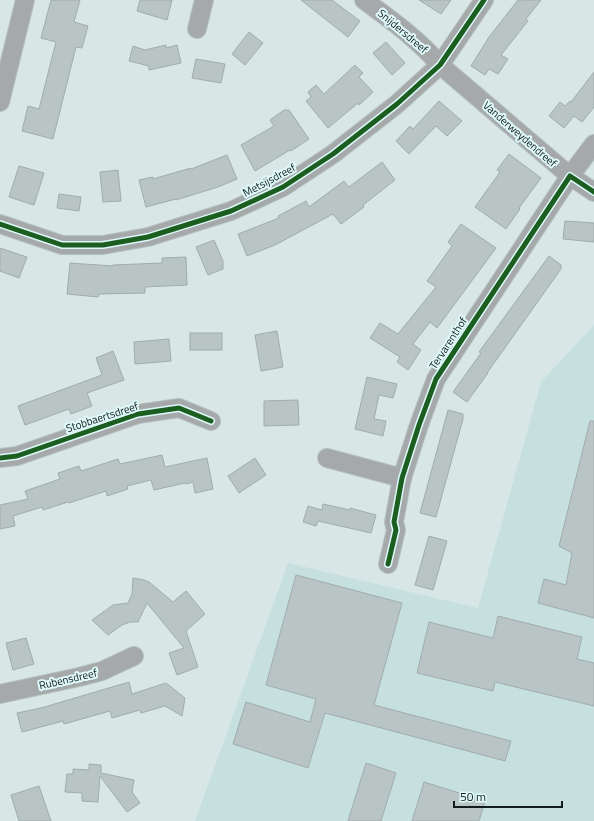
<svg xmlns="http://www.w3.org/2000/svg" width="594" height="821" font-family="'Titillium Web',sans-serif">
  <rect width="100%" height="100%" fill="#d8e6e6"/>
  <polygon fill="#c6e0e0" points="594,325 594,821 195,821 288,563 478,608 541,382"/>
  <g fill="#b9c4c4" stroke="#a1acac">
    <polygon points="51,0 80,0 74,22 88,26 82,48 76,47 53,139 22,131 28,106 39,109 56,42 41,38"/>
    <polygon points="140,0 172,0 167,20 137,11"/>
    <polygon points="301,0 332,0 360,21 348,37"/>
    <polygon points="419,0 451,0 441,14"/>
    <polygon points="518,0 541,0 526,19 528,21 501,55 508,59 498,74 489,69 485,75 471,66 489,37"/>
    <polygon points="249,32 263,43 245,65 232,54"/>
    <polygon points="386,42 405,63 392,75 373,53"/>
    <polygon points="166,45 166,48 177,45 181,63 149,70 149,66 129,61 133,46 145,50"/>
    <polygon points="196,59 225,64 221,83 192,78"/>
    <polygon points="355,65 363,73 359,77 373,92 359,105 358,103 328,128 306,101 311,97 308,92 316,85 324,94"/>
    <polygon points="594,72 594,107 582,122 574,116 564,128 549,116 560,102 565,106 570,101 571,102"/>
    <polygon points="439,101 462,121 447,136 436,126 409,154 396,141 410,126 413,129"/>
    <polygon points="284,110 289,110 309,139 291,151 290,150 255,171 241,145 274,126 270,120"/>
    <polygon points="509,154 541,178 519,208 520,209 506,229 475,207 500,172 497,170"/>
    <polygon points="227,155 237,179 218,187 176,200 176,199 146,207 139,180 153,177 153,179 191,168 191,169"/>
    <polygon points="382,162 395,180 363,205 364,207 341,224 333,214 275,245 247,256 238,234 279,218 278,216 306,201 309,207 344,181 349,187"/>
    <polygon points="19,166 44,173 34,205 9,197"/>
    <polygon points="118,170 121,201 103,202 100,172"/>
    <polygon points="59,194 81,197 79,211 57,208"/>
    <polygon points="565,221 594,223 594,242 563,239"/>
    <polygon points="461,224 496,248 437,328 430,322 413,344 421,350 408,370 397,362 400,357 370,338 380,323 398,334 436,287 427,281 452,246 448,242"/>
    <polygon points="214,240 223,261 223,269 208,275 196,247"/>
    <polygon points="0,248 27,257 19,278 0,271"/>
    <polygon points="549,256 561,265 561,269 487,373 488,373 467,402 453,392 481,353 479,352"/>
    <polygon points="186,257 187,285 145,287 145,293 99,294 98,297 67,294 70,263 113,266 113,265 162,263 162,258"/>
    <polygon points="277,331 283,367 261,371 255,335"/>
    <rect x="190" y="333" width="32" height="17"/>
    <polygon points="169,339 171,361 135,364 134,342"/>
    <polygon points="113,351 124,380 87,393 92,406 71,414 69,409 25,425 18,406 102,375 96,358"/>
    <polygon points="367,377 397,384 393,398 379,395 374,419 386,421 383,436 355,429"/>
    <polygon points="298,400 299,425 264,426 264,401"/>
    <polygon points="448,410 463,414 463,419 436,517 420,513"/>
    <polygon points="590,421 594,421 594,618 538,603 544,579 566,585 572,553 559,546"/>
    <polygon points="162,455 165,467 207,458 213,489 195,493 193,482 186,484 185,483 154,490 151,480 127,486 128,489 107,496 106,491 69,503 68,502 43,510 42,507 13,516 15,526 0,529 0,505 28,499 25,491 60,479 58,473 79,466 81,471 118,459 120,464"/>
    <polygon points="255,458 266,475 239,493 228,476"/>
    <polygon points="323,504 350,510 350,508 376,515 371,533 318,521 316,526 303,522 308,506 322,510"/>
    <polygon points="429,536 447,541 433,590 415,585"/>
    <polygon points="296,575 402,603 374,705 511,741 505,761 325,713 308,768 233,744 246,702 310,722 316,699 266,685"/>
    <polygon points="133,578 144,580 149,582 173,602 186,591 205,614 186,631 198,667 177,675 169,653 184,648 147,603 138,622 130,622 122,625 108,635 92,620 113,605 128,603 132,594"/>
    <polygon points="498,616 582,637 577,659 594,663 594,706 495,682 493,691 417,673 429,622 493,638"/>
    <polygon points="26,638 34,664 13,670 6,643"/>
    <polygon points="129,682 132,694 166,683 185,698 182,716 165,706 141,713 140,710 112,718 110,711 64,724 63,721 22,732 17,713 41,708"/>
    <polygon points="366,763 396,773 381,821 348,821"/>
    <polygon points="89,764 101,765 101,773 134,780 132,792 140,803 127,812 100,776 98,802 82,801 82,793 65,792 67,774 73,774 73,769 89,770"/>
    <polygon points="424,782 485,801 479,821 412,821"/>
    <polygon points="39,786 51,821 19,821 11,795"/>
  </g>
  <g fill="none" stroke-linecap="round" stroke-linejoin="round">
    <defs>
      <g id="minor">
        <path d="M364,0C391,20 418,39 440,65L570,176L594,144"/>
        <polyline points="197,29 204,0"/>
        <polyline points="0,102 25,0"/>
        <polyline points="0,224 62,245 103,245 148,237 231,211 283,187 333,154 397,104 440,65 484,0"/>
        <polyline points="0,458 17,456 138,414 179,408 211,421"/>
        <polyline points="327,458 402,478"/>
        <polyline points="388,564 396,530 394,522 402,478 419,425 436,379 570,176 594,192"/>
        <polyline points="0,694 79,677 102,671 134,656"/>
      </g>
    </defs>
    <use href="#minor" stroke="#b5c1c1" stroke-width="20"/>
    <use href="#minor" stroke="#a6a9aa" stroke-width="18"/>
    <defs>
      <g id="cycleway">
        <polyline points="0,224 62,245 103,245 148,237 231,211 283,187 333,154 397,104 440,65 484,0"/>
        <polyline points="0,458 17,456 138,414 179,408 211,421"/>
        <polyline points="388,564 396,530 394,522 402,478 419,425 436,379 570,176 594,192"/>
      </g>
    </defs>
    <use href="#cycleway" stroke="#dff9fa" stroke-width="8"/>
    <use href="#cycleway" stroke="#1b5e20" stroke-width="5"/>
  </g>
  <g text-anchor="middle" dominant-baseline="central" stroke-width="4" stroke-linejoin="round" paint-order="stroke">
    <g font-size="11" fill="#131c1c" stroke="#dff9fa">
      <text transform="translate(403 31) rotate(40)">Snijdersdreef</text>
      <text transform="translate(520 134) rotate(41)">Vanderweydendreef</text>
      <text transform="translate(269 180) rotate(-28)">Metsijsdreef</text>
      <text transform="translate(448 343) rotate(-57)">Tervarenthof</text>
      <text transform="translate(102 417) rotate(-18)">Stobbaertsdreef</text>
      <text transform="translate(68 679) rotate(-13)">Rubensdreef</text>
    </g>
  </g>
  <path d="M454 801v6h108v-6" fill="none" stroke="#131c1c" stroke-width="2"/>
  <text x="460" y="801" font-size="12" fill="#131c1c" stroke="#dff9fa" stroke-width="3" paint-order="stroke">50 m</text>
</svg>
